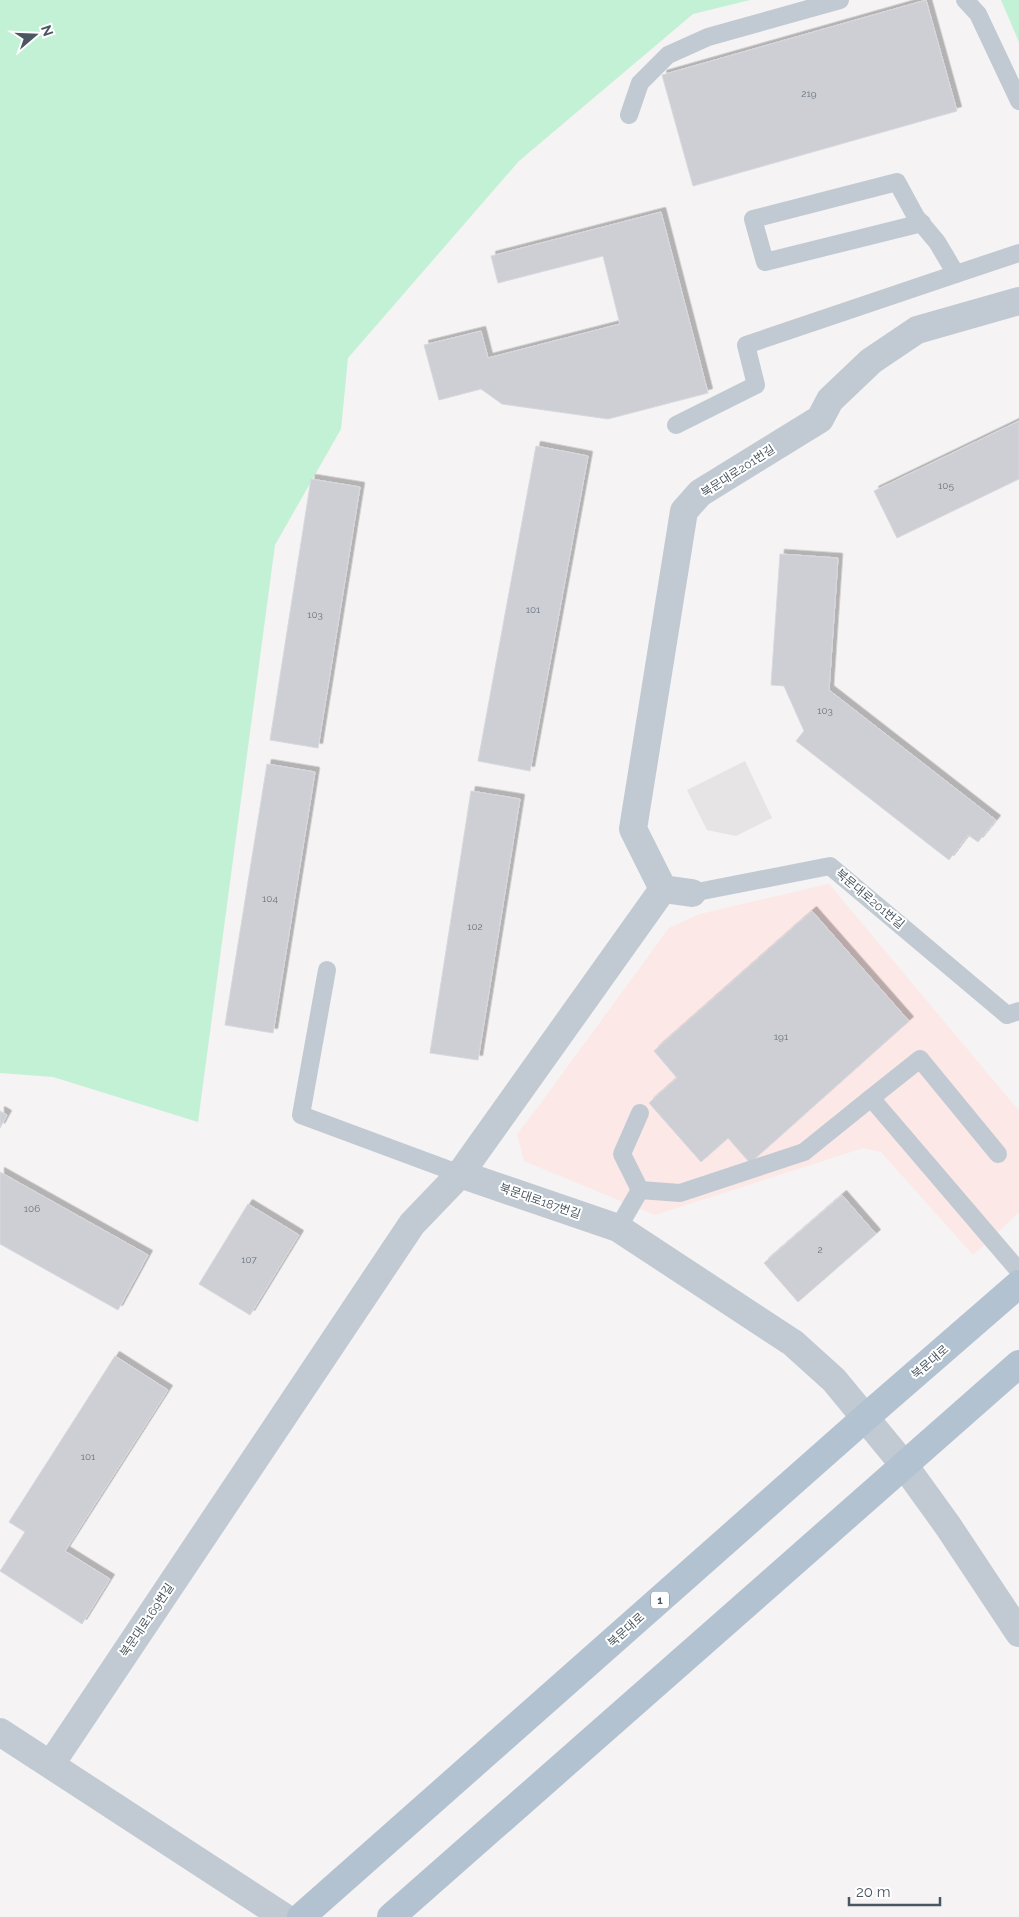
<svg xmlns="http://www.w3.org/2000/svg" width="1019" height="1917" font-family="Raleway,'Noto Sans KR',sans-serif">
  <defs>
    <filter id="shadow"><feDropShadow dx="4.5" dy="-4.5" stdDeviation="0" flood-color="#0004"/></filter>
  </defs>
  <rect width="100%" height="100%" fill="#f5f3f3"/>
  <polygon fill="#e6e4e5" points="745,761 772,818 736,836 707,830 687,790"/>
  <polygon fill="#fce8e6" points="829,884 1019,1111 1019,1212 992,1238 973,1255 881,1152 863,1148 655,1215 524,1161 517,1134 538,1107 669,928 700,914"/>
  <g fill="#c3f1d5">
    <polygon points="0,0 750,0 693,14 519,161 348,358 341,429 275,545 198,1122 53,1077 0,1073"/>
    <polygon points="1001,0 1019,0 1019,42"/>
  </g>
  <g fill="#cdcfd5" stroke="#d7d9de" filter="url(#shadow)">
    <polygon points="926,0 957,111 693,186 662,75"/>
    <polygon points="661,212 708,393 608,419 502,404 481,389 439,400 424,345 481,331 488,358 620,324 603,256 498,283 491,256"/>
    <polygon points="1019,421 1019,479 897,538 874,491"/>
    <polygon points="536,446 588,456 530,771 478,761"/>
    <polygon points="311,479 360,487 318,748 270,740"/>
    <polygon points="780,554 838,558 829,690 996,820 978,842 968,835 949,860 796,741 804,731 784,686 771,685"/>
    <polygon points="267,764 315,772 273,1033 225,1025"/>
    <polygon points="471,791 520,799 478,1060 430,1053"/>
    <polygon points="812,911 909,1021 750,1163 728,1138 701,1162 649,1103 677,1078 654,1051"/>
    <polygon points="0,1111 7,1115 0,1128"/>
    <polygon points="0,1172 148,1255 118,1310 0,1244"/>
    <polygon points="842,1195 876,1234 798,1302 764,1263"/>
    <polygon points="248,1204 299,1235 250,1315 199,1284"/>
    <polygon points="115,1356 168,1390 65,1551 110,1579 82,1624 0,1571 25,1532 9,1522"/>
  </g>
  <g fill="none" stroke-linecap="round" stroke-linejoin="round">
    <g stroke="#c1cad2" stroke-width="18">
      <polyline points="965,0 978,14 1019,101"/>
      <polyline points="629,115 640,83 668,55 708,37 840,0"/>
      <polyline points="922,223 765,262 753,219 897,182 916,217 937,242 956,274 1019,253"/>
      <polyline points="676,425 756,385 746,345 956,274"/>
      <polyline points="692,893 830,866 1007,1015 1019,1011"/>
      <polyline points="327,970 301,1115 460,1174"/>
      <polyline points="871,1098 920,1059 998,1154"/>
      <polyline points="640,1113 622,1154 640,1190"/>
      <polyline points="618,1228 640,1190 680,1193 804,1152 871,1098 1019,1271"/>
    </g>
    <g stroke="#c1cad2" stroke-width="28">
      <polyline points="663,889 633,829 684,511 700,493 820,419 830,400 871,361 917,330 1019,301"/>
      <polyline points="460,1174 618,1228 793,1343 834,1380 904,1465 948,1526 1019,1633"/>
      <polyline points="0,1732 284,1917"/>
      <polyline points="51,1764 412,1224 460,1174 663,889 692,893"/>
    </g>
    <g stroke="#b3c2d1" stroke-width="28">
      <polyline points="301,1917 866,1417 1019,1284"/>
      <polyline points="391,1917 1019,1364"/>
    </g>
  </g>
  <g text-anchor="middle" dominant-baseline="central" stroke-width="4" stroke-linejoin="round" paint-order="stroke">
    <g font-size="10" fill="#6b747e">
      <text x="809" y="93">219</text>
      <text x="946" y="485">105</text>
      <text x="533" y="609">101</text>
      <text x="315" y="614">103</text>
      <text x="825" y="710">103</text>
      <text x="270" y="898">104</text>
      <text x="475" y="926">102</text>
      <text x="781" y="1036">191</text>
      <text x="32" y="1208">106</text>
      <text x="820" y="1249">2</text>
      <text x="249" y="1259">107</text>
      <text x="88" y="1456">101</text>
    </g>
    <rect fill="#fff" stroke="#808990" stroke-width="1" x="651" y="1591.5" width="18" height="17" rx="4"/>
    <g font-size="11" font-weight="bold" fill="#4a5661">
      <text x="660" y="1600">1</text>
    </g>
    <g font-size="12" fill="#4a5661" stroke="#fff">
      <text transform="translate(738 471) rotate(-33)">북문대로201번길</text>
      <text transform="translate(870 899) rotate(40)">북문대로201번길</text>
      <text transform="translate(540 1201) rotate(19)">북문대로187번길</text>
      <text transform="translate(930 1362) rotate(-41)">북문대로</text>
      <text transform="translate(147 1620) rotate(-56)">북문대로169번길</text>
      <text transform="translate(626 1630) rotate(-42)">북문대로</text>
    </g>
  </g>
  <g transform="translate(35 35) rotate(71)" stroke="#ffffff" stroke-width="4" paint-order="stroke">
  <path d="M0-4L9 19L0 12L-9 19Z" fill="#4a5661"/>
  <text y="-8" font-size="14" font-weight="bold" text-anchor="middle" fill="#4a5661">N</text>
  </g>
  <path d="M849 1897v8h91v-8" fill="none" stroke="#4a5661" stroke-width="2.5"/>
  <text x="856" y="1897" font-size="15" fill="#4a5661" stroke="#ffffff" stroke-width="4" paint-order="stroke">20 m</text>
</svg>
